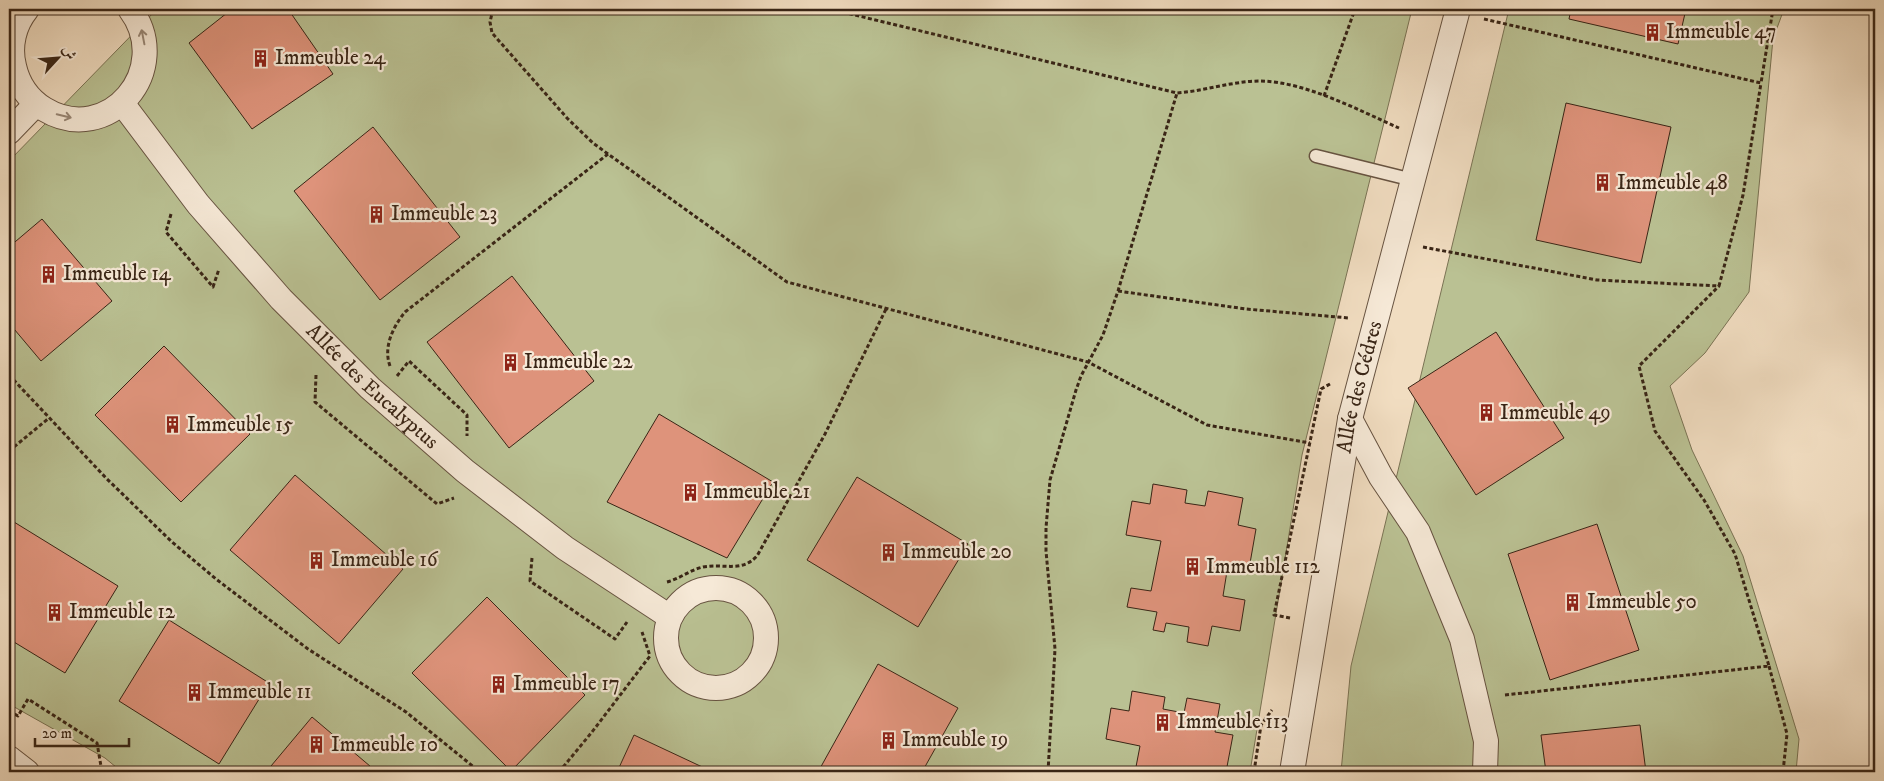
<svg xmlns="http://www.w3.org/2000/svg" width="1884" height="781" font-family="'IM FELL DW Pica',Amiri,serif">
  <rect width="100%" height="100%" fill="#f1ddc1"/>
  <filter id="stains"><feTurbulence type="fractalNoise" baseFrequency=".004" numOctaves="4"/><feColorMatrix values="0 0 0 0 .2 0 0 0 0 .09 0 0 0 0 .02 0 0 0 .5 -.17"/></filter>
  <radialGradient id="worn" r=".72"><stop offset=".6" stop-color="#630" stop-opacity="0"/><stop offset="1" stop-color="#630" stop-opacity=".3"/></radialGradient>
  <g fill="#bac193" stroke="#7a7354">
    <polygon points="157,9 1412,9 1302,455 1250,772 122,772 105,758 9,704 9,161"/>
    <polygon points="1509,9 1784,9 1773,39 1749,292 1705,353 1670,386 1692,450 1743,556 1799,739 1796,772 1341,772 1351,666"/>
  </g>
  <g fill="#de937b" stroke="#392516">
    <polygon points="232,9 288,9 333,74 252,129 189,43"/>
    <polygon points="1571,9 1686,9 1678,44 1569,19"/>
    <polygon points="1566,103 1671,127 1641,263 1536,240"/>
    <polygon points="373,127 460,237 380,300 294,191"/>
    <polygon points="42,219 112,301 41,361 9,323 9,247"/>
    <polygon points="512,276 594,381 509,448 427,342"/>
    <polygon points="1496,332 1564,438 1476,495 1408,388"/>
    <polygon points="164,346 250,434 181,502 95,415"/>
    <polygon points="659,414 773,482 727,558 607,502"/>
    <polygon points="295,475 403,569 339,644 230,550"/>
    <polygon points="857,477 968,544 918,627 807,560"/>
    <polygon points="1153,484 1187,490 1185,503 1205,506 1208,491 1243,498 1238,525 1256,529 1249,569 1228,565 1223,596 1245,600 1240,631 1212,626 1208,646 1187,642 1189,627 1166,623 1164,632 1153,630 1157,612 1127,607 1131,588 1151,591 1161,541 1126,535 1132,501 1150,504"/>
    <polygon points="14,522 118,586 65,673 9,639 9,531"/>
    <polygon points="1597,524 1639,650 1550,680 1508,554"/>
    <polygon points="487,597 585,695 511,771 412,673"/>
    <polygon points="169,620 269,683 219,764 119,701"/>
    <polygon points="878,664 958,708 922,772 818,772"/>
    <polygon points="1132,691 1165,697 1163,709 1184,713 1187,698 1220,704 1215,732 1233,735 1226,772 1206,770 1205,772 1135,772 1140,746 1106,739 1111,708 1129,711"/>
    <polygon points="312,717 377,772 266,772"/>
    <polygon points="1640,725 1646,772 1546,772 1541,735"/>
    <polygon points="634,735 713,772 617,772"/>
  </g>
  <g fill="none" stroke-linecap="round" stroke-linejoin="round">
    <defs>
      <polyline id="service" points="1316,156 1413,180"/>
      <g id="minor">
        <path d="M27,9C14,25 9,46 14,66C18,84 28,99 44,109C108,148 175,69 130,9"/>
        <path id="s1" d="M122,103L198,204L281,299L370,388L465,471L565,548L670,617"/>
        <polyline points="9,132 36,104"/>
        <polyline points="1350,419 1381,477 1418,532 1462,639 1486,741 1485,772"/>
        <circle cx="716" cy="638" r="50"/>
        <polyline points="9,758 27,772"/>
        <path id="s2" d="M1292,772L1350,419L1458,9"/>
      </g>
    </defs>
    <use href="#service" stroke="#675341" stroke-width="15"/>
    <use href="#minor" stroke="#675341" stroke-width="26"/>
    <g stroke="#392516" stroke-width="3" stroke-dasharray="4 2.5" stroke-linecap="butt">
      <polyline points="493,9 490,22 492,33 567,118 593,143 608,154 787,282 1088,362 1207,425 1310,443"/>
      <path d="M830,9L1177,93C1205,91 1232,81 1261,81C1306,82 1358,110 1399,128"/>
      <polyline points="1484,19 1761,83 1773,9"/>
      <polyline points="1324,96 1355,9"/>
      <polyline points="171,214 166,232 213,287 219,269"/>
      <polyline points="1423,247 1597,280 1719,286 1743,195 1761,83"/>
      <polyline points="1118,291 1246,309 1349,318"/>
      <path d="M390,366C383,347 393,327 405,312L608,154"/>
      <polyline points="9,375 106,478 172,542 216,579 308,649 406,712 480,772"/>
      <polyline points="316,375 315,402 437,504 454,498"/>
      <polyline points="397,376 409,361 467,415 467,436"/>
      <polyline points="9,451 49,418"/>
      <polyline points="532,558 530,581 615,639 627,622"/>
      <path d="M667,582C679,579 690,570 703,567C724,563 741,573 757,556L825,434L886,309"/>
      <polyline points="1290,618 1274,615 1321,389 1330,384"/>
      <polyline points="1769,666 1787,734 1783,772"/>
      <polyline points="1505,695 1769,666 1735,554 1704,500 1655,431 1639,366 1719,286"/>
      <polyline points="9,711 18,716 28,699 97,743 102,772"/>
      <polyline points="559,772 592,732 650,656 642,632"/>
      <polyline points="1048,772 1055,649 1046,551 1046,528 1050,480 1076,390 1081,376 1103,335 1118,291 1177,93"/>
      <polyline points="1254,772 1261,725 1272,710"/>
    </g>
    <use href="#service" stroke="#f6e9d7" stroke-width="12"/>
    <use href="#minor" stroke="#f6e9d7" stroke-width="24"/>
  </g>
  <defs><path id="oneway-shaft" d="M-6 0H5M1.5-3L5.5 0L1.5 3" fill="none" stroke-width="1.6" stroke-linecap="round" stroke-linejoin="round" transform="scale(1.25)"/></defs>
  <g stroke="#988776">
    <use href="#oneway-shaft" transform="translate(143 37) rotate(-101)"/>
    <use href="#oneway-shaft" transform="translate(64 116) rotate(14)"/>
  </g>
  <defs>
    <symbol id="building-bare" viewBox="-9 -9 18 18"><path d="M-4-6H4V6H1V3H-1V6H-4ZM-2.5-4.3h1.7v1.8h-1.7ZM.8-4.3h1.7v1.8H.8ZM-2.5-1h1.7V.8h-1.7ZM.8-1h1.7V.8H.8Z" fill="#8f2418" stroke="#f6e9d7" stroke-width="2.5" paint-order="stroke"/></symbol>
  </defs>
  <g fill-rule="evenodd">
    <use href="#building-bare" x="1640" y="20" width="25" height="25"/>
    <use href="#building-bare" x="248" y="46" width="25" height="25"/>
    <use href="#building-bare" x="1590" y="170" width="25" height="25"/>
    <use href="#building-bare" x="364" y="202" width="25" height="25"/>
    <use href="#building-bare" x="36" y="262" width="25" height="25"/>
    <use href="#building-bare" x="498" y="350" width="25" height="25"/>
    <use href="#building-bare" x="1474" y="400" width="25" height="25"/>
    <use href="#building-bare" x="160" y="412" width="25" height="25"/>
    <use href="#building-bare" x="678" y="480" width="25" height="25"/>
    <use href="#building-bare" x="876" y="540" width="25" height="25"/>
    <use href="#building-bare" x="304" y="548" width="25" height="25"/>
    <use href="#building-bare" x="1180" y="554" width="25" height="25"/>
    <use href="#building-bare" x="1560" y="590" width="25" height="25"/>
    <use href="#building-bare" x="42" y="600" width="25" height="25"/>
    <use href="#building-bare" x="486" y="672" width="25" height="25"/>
    <use href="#building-bare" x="182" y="680" width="25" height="25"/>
    <use href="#building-bare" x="1150" y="710" width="25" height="25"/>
    <use href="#building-bare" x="876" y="728" width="25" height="25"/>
    <use href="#building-bare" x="304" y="732" width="25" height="25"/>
  </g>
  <g text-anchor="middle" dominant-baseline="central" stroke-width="4.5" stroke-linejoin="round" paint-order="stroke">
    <g font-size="21" fill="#392516" stroke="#f6e9d7" text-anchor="start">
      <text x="1666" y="32">Immeuble 47</text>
      <text x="275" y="58">Immeuble 24</text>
      <text x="1617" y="183">Immeuble 48</text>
      <text x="391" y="214">Immeuble 23</text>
      <text x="63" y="274">Immeuble 14</text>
      <text x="524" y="362">Immeuble 22</text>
      <text x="1500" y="413">Immeuble 49</text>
      <text x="187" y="425">Immeuble 15</text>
      <text x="704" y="492">Immeuble 21</text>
      <text x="902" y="552">Immeuble 20</text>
      <text x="331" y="560">Immeuble 16</text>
      <text x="1206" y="567">Immeuble 112</text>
      <text x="1587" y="602">Immeuble 50</text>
      <text x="69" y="612">Immeuble 12</text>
      <text x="513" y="684">Immeuble 17</text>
      <text x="208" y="692">Immeuble 11</text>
      <text x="1177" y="722">Immeuble 113</text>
      <text x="902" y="740">Immeuble 19</text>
      <text x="331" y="745">Immeuble 10</text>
    </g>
    <g font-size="21" fill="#392516" stroke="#f6e9d7">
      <text stroke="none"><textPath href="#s1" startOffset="379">Allée des Eucalyptus</textPath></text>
      <text stroke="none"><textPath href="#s2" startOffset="391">Allée des Cédres</textPath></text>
    </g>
  </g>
  <rect width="1884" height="781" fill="none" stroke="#f1ddc1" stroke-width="30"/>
  <rect x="10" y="10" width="1864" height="761" fill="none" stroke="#392516" stroke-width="2.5"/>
  <rect x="15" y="15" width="1854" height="751" fill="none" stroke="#392516"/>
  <g transform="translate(58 58) rotate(64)" stroke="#f6e9d7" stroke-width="4" paint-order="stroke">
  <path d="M0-4L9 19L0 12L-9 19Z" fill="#392516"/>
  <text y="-8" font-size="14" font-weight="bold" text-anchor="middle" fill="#392516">ش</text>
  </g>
  <path d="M35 738v8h94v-8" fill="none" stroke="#392516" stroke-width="2.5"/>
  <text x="42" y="738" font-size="15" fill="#392516" stroke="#f6e9d7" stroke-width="4" paint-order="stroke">20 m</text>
  <rect width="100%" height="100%" filter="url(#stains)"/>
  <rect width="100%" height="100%" fill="url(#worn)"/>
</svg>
